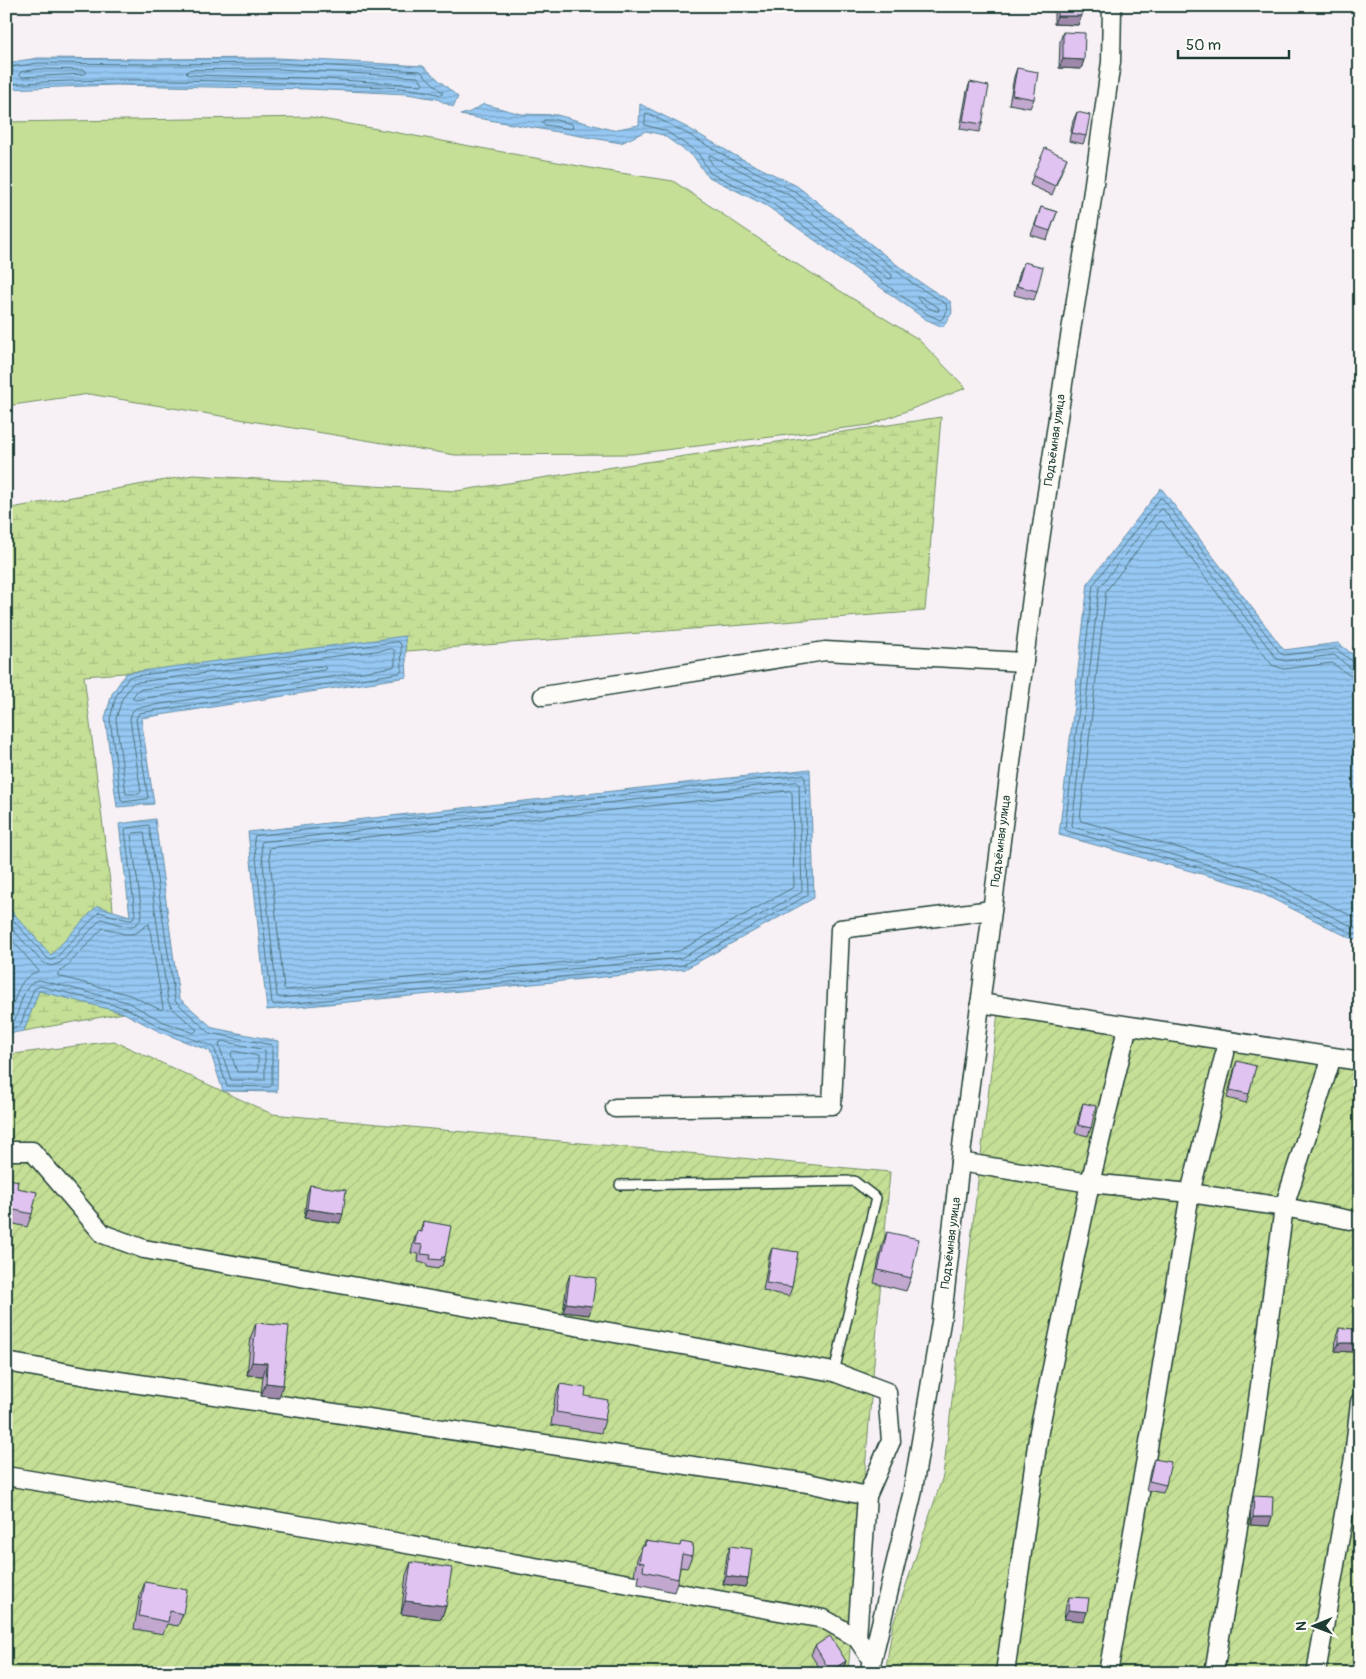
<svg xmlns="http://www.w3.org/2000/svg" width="1366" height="1679" font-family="Pangolin,sans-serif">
  <defs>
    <pattern id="wetland-marsh" width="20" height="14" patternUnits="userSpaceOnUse" patternTransform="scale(1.25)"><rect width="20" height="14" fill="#c5df96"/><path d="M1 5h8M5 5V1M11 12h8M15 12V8" fill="none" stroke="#a9c082"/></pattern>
    <pattern id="garden-furrows" width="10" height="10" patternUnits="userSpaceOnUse" patternTransform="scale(1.25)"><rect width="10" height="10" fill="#c5df96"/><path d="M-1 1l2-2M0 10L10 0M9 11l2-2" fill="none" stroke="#a9c082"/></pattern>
    <pattern id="water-rules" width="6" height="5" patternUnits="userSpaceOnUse" patternTransform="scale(1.25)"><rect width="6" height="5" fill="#96c8f3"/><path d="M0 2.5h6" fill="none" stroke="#7aa4c6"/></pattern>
  </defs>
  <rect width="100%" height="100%" fill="#f7f1f6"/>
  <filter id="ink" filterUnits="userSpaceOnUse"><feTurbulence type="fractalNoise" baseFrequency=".02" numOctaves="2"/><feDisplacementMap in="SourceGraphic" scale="10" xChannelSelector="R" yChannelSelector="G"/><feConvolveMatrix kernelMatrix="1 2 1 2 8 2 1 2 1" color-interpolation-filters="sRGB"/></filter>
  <g filter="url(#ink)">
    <polygon fill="#c5df96" stroke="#728e65" points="311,117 601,170 673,181 795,263 918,339 966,388 870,425 632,454 455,455 89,394 6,406 6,122"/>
    <polygon fill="url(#wetland-marsh)" stroke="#728e65" points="941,417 925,611 84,676 112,898 116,948 124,1013 24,1031 51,956 6,905 6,509 193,475 456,491"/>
    <g fill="url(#garden-furrows)" stroke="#728e65">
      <polygon points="999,1004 1360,1057 1360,1673 885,1673 893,1624 943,1476"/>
      <polygon points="114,1041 272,1114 890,1172 848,1673 6,1673 6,1055"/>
    </g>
    <g fill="url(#water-rules)" stroke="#6690a7">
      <polygon points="38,58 153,59 278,58 423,66 458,97 453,107 437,99 407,94 307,89 115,85 6,89 6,63"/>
      <polygon points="484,104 521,114 557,115 612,130 639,125 640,104 688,128 736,156 797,186 915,279 951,302 952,313 943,327 925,319 767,206 707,176 694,157 663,135 646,131 621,143 460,115 470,112"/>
      <polygon points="1161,488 1284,650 1338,643 1360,660 1360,939 1350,938 1249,887 1059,835 1088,583"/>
      <polygon points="405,636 407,677 141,718 154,804 117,807 105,718 112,694 126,673"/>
      <polygon points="810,769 814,898 685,969 267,1010 248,832"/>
      <polygon points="155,819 179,998 213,1028 278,1041 277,1092 223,1091 210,1051 160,1032 124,1013 39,991 24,1031 6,1034 6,905 51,955 97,906 130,916 119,824"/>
    </g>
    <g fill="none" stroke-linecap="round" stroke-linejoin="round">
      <g stroke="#4f7580" stroke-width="1">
        <path d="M6,68L38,63L153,64L278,63L420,71L443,93L441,95C409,85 362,87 328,85C221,80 113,77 6,84"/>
        <polygon points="39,69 85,70 87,72 85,74 22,77 19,75 21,72"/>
        <polygon points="278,69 418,77 423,83 421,85 308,78 189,75 186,73 189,70"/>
        <polygon points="646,114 649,114 686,133 734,161 794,191 912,283 946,304 947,311 942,319 940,320 927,314 770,202 710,173 698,153 666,131 645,125"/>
        <polygon points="544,120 556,120 572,124 573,127 571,129 545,125 543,123"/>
        <polygon points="710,155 791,196 892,275 892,278 889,279 774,197 715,168 709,159"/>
        <path d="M919,296L938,307L939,311H936C930,309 921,304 917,298Z"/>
        <polygon points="398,642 401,644 402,670 400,673 139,713 136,719 148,798 146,799 123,802 121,800 110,719 116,696 129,677"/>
        <polygon points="392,649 395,651 395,665 393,667 136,708 132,712 130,719 141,792 139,794 126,794 116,719 122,699 133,683"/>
        <polyline points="1360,664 1355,663 1336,649 1285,655 1281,654 1163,499 1160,498 1093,585 1065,829 1067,831 1251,882 1351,933 1360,934"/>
        <polygon points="323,666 326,668 324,670 135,700 132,698 138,690"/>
        <polyline points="1360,670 1352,669 1334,655 1286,661 1277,659 1163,509 1160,509 1099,588 1072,825 1073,827 1253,877 1353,927 1360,928"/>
        <polyline points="1360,678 1349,675 1332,663 1284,669 1272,665 1163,522 1160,521 1106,591 1080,819 1081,821 1255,869 1360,920"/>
        <polygon points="803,775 805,778 808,895 683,965 274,1005 272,1003 254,839 255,836"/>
        <polygon points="797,782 799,785 802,892 681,958 280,998 277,996 261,844 262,842"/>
        <polygon points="790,791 792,793 794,887 679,951 286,990 284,988 269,851 270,848"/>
        <polyline points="6,912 47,958 51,960 56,958 99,912 128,920 132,920 135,914 125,830 127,828 149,825 175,1001 210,1033 272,1045 272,1085 270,1087 227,1086 215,1050 212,1046 162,1028 126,1008 40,986 34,989 20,1026 6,1029"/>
        <path d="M6,922L42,962L51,966L60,963L101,919C114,921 139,937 142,913L131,835L133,833L144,832L168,1001L171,1007L197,1030L194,1033L164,1022L127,1002L39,980C24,982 20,1007 15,1020L6,1023"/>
        <path d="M149,924L163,1008L161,1010L130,995L58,976V973L65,968L103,928C113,929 124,937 135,933C141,931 144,926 149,924Z"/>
        <path d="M6,933L38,970L37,972C19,977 16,997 10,1013L6,1015"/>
        <polygon points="222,1041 265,1050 265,1080 231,1080 219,1045"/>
        <polygon points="234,1051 258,1056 258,1072 237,1072 231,1054"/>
      </g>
      <defs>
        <polyline id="lane" points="620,1185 854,1181 876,1198 834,1372"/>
        <g id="street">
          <polyline points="543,696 825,651 1024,662"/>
          <polyline points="980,1003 1360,1061"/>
          <polyline points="615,1108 832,1105 840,929 992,910"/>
          <polyline points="6,1151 32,1151 103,1234 144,1249 834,1372 887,1392 891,1441 867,1496 857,1638 871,1659"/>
          <polyline points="960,1162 1090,1183 1190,1193 1284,1207 1360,1222"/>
          <polyline points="6,1362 92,1377 808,1483 867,1496"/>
          <polyline points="6,1476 323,1529 824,1619 857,1638"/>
          <polyline points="869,1673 912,1495 942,1316 960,1162 1035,574 1069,343 1089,219 1111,62 1112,6"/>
          <polyline points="1005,1673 1039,1431 1090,1183 1126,1033"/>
          <polyline points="1108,1673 1155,1408 1190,1193 1225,1053"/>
          <polyline points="1214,1673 1254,1430 1284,1207 1330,1063"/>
          <polyline points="1316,1673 1354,1457 1360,1402"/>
        </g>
      </defs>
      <use href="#lane" stroke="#1f3d34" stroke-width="12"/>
      <use href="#street" stroke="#1f3d34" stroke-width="21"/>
      <use href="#lane" stroke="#fdfcf7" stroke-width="9"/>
      <use href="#street" stroke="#fdfcf7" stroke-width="18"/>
    </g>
    <g fill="#c2a8cf" stroke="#1f3d34">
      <polygon points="1054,6 1082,6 1078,25 1054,24"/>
      <polygon points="1063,32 1084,60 1081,69 1059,68 1060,41"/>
      <polygon points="1017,68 1034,99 1030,108 1009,104 1014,77"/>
      <polygon points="970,82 982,124 979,132 960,129 967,91"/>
      <polygon points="1077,112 1086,136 1083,144 1069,141 1073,121"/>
      <polygon points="1067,158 1052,195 1030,185 1033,176"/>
      <polygon points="1041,207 1057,212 1047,240 1031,235"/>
      <polygon points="1024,262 1037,291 1034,300 1014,295 1020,271"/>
      <polygon points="1237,1061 1249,1094 1246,1103 1227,1098 1234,1070"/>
      <polygon points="1083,1103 1091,1128 1088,1136 1075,1133 1080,1112"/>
      <polygon points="6,1178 32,1214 27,1227 6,1222"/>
      <polygon points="310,1185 340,1223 304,1218 307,1194"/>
      <polygon points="423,1221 445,1257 442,1266 439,1266 438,1269 427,1267 427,1264 418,1262 419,1254 411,1253 414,1240 417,1231 420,1232"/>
      <polygon points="887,1232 911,1278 906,1291 874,1283 882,1245"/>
      <polygon points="772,1248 792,1287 789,1296 763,1291 769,1256"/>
      <polygon points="570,1274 589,1315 563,1312 567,1283"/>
      <polygon points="256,1323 279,1398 261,1396 263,1376 247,1375 251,1336"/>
      <polygon points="1339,1328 1356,1343 1353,1352 1335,1351 1336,1337"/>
      <polygon points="560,1384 585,1396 605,1420 601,1433 551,1425 555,1397"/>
      <polygon points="1154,1459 1166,1485 1163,1493 1146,1490 1151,1467"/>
      <polygon points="1254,1496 1269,1526 1250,1525 1251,1505"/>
      <polygon points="645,1541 692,1556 687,1568 680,1567 678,1579 674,1592 638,1584 639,1576 634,1575 637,1559 642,1546 644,1546"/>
      <polygon points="730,1546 748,1579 745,1587 723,1584 727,1555"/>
      <polygon points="411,1562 446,1606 441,1619 401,1614 406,1575"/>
      <polygon points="145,1582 183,1614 178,1626 167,1624 163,1634 134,1629 140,1595"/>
      <polygon points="1069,1597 1084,1621 1064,1619 1066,1605"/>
      <polygon points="815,1646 846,1661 843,1670 839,1673 823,1673 811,1655"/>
    </g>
    <g fill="#9e88a9" stroke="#1f3d34">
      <polygon points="1057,16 1081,16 1078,25 1054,24"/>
      <polygon points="1063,59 1084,60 1081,69 1059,68"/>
      <polygon points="307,1209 343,1214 340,1223 304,1218"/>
      <polygon points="566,1303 592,1306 589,1315 563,1312"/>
      <polygon points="1339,1343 1356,1343 1353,1352 1335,1351"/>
      <polygon points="252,1362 267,1363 263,1376 247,1375"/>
      <polygon points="266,1383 283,1385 279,1398 261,1396"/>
      <polygon points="1253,1517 1272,1517 1269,1526 1250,1525"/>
      <polygon points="726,1576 748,1579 745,1587 723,1584"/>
      <polygon points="405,1601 446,1606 441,1619 401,1614"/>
      <polygon points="1068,1610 1087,1612 1084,1621 1064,1619"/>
      <polygon points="846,1661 843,1670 839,1673 830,1673 830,1671"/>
    </g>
    <g fill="#e1c3f1" stroke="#1f3d34">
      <polygon points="1057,6 1082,6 1081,16 1057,16"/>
      <polygon points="1063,32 1085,33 1084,60 1063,59"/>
      <polygon points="1017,68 1038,72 1034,99 1012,95"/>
      <polygon points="970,82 989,86 982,124 963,121"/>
      <polygon points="1077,112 1090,115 1086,136 1072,133"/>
      <polygon points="1045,148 1067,158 1055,186 1033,176"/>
      <polygon points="1041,207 1057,212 1050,231 1035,226"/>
      <polygon points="1024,262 1043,267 1037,291 1017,286"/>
      <polygon points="1237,1061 1256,1066 1249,1094 1230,1090"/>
      <polygon points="1083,1103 1096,1106 1091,1128 1078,1125"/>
      <polygon points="6,1178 18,1181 17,1188 37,1192 32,1214 6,1208"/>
      <polygon points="310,1185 346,1190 343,1214 307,1209"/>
      <polygon points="423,1221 451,1226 445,1257 442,1257 441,1260 430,1259 431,1255 421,1254 423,1245 415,1244 417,1231 422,1232"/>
      <polygon points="887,1232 919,1239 911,1278 878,1270"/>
      <polygon points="772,1248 798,1252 792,1287 766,1283"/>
      <polygon points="570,1274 596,1278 592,1306 566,1303"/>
      <polygon points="256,1323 289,1326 283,1385 266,1383 267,1363 252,1362"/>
      <polygon points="1339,1328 1356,1329 1356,1343 1339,1343"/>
      <polygon points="560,1384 586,1388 585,1396 608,1400 605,1420 556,1412"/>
      <polygon points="1154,1459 1171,1462 1166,1485 1149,1481"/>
      <polygon points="1254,1496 1273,1497 1272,1517 1253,1517"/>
      <polygon points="645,1541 680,1546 681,1542 693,1544 692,1556 682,1554 678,1579 643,1571 644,1563 639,1562 642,1546 645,1546"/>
      <polygon points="730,1546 752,1549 748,1579 726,1576"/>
      <polygon points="411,1562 452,1568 446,1606 405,1601"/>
      <polygon points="145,1582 187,1590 183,1614 170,1611 168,1622 139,1616"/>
      <polygon points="1069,1597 1089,1598 1087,1612 1068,1610"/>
      <polygon points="830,1636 846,1661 830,1671 815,1646"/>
    </g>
  </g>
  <g text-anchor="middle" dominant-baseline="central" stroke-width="4" stroke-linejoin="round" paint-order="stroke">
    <g font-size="12" fill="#1f3d34" stroke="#fdfcf7">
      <text transform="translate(1055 440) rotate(-82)">Подъёмная улица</text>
      <text transform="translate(1001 841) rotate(-83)">Подъёмная улица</text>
      <text transform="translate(951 1243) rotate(-83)">Подъёмная улица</text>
    </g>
  </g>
  <rect width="1366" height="1679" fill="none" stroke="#fdfcf7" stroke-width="25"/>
  <rect x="12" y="12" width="1341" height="1654" fill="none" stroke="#1f3d34" stroke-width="2" filter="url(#ink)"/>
  <g transform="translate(1314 1626) rotate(269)" stroke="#fdfcf7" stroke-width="4" paint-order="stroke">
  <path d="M0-4L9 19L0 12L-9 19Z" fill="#1f3d34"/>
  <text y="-8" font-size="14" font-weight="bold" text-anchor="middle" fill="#1f3d34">N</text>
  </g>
  <path d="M1178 50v8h111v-8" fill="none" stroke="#1f3d34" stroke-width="2.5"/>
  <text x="1186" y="50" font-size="15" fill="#1f3d34" stroke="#fdfcf7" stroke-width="4" paint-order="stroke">50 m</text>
</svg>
